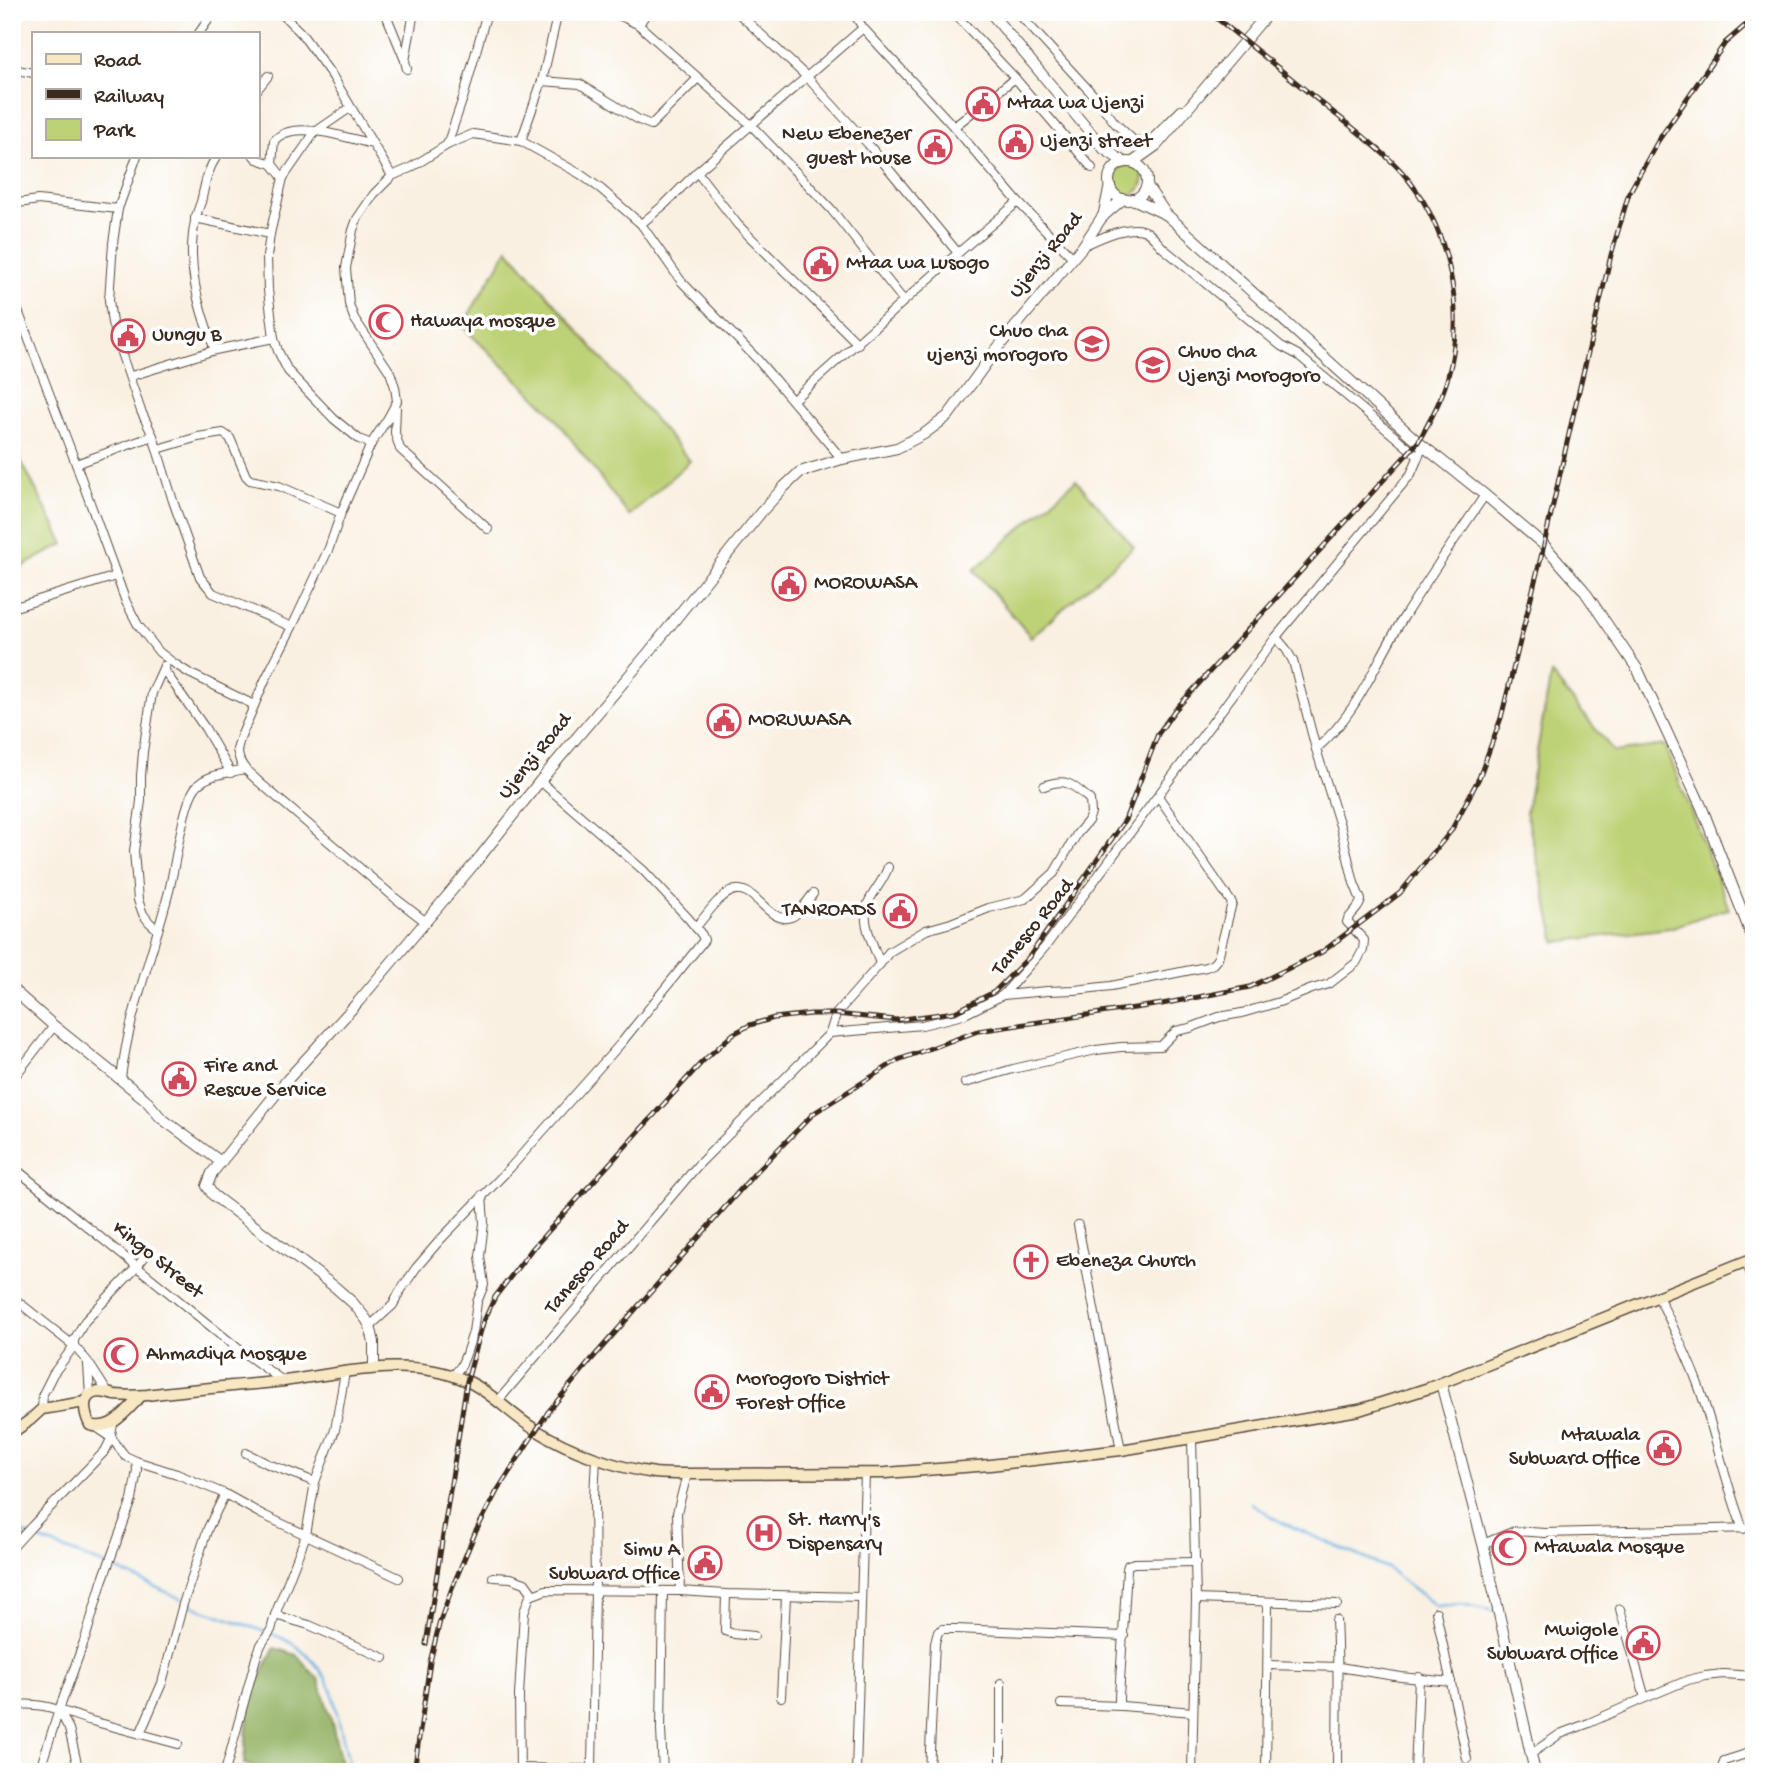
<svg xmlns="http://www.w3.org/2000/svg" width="1766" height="1784" font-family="'Gochi Hand',sans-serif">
  <rect width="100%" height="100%" fill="#fff"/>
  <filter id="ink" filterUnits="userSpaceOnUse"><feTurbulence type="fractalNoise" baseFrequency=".0143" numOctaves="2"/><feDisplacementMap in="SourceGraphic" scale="14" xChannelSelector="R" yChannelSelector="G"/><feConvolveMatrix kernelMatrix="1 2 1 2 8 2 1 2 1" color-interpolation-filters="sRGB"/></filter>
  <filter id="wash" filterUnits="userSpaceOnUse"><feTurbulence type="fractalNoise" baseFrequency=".00686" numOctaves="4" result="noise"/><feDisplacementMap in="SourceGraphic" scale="28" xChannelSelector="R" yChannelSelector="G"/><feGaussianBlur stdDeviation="1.57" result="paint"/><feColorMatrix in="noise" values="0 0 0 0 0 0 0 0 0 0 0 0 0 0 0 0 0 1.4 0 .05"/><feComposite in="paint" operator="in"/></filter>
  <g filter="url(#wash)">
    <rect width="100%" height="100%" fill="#f9f0e1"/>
    <g fill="#bdd276" stroke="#7c7e4a" stroke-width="2">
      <circle cx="1128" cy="180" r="15"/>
      <polygon points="508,249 690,461 629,516 549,410 462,326"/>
      <polygon points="18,455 64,544 12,572 12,458"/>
      <polygon points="1076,480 1134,547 1031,637 974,570"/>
      <polygon points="1551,674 1614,752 1665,745 1729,909 1715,912 1670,928 1556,942 1526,812"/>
    </g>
    <polygon fill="#96b467" stroke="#686f42" stroke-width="2" points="274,1648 297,1655 319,1680 332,1722 343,1772 271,1772 244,1764 249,1701"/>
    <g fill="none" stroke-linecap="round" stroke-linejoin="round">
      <g stroke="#6eb3e4" stroke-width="2.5">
        <polyline points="1251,1503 1281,1522 1387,1568 1436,1606 1461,1604 1495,1611"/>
        <polyline points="12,1529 113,1568 182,1599"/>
        <polyline points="187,1602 195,1607 266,1632"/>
        <path d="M272,1634C300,1644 318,1662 331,1688L351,1772"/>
      </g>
    </g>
  </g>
  <g filter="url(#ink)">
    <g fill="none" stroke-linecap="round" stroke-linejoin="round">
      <defs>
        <g id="minor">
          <polyline points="284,12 284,16 301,33 333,77 392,176"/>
          <polyline points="385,12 404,58"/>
          <polyline points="611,12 625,18 639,25 751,125 831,209 904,301"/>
          <polyline points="737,12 806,76 868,144 958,253"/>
          <polyline points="853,12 863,28 954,127 1018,202 1073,258"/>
          <polyline points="953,12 1015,78 1092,168"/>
          <polyline points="1017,12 1096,98 1115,123 1134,141 1148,143 1181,110"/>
          <polyline points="639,25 647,12"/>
          <polyline points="199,33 214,12"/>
          <polyline points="12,69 33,73"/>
          <polyline points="407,69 405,61 414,12"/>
          <polyline points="542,81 580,84 639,120 651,125 698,78"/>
          <polyline points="257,90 268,76"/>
          <polyline points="350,108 315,132 283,178 270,234 267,257 268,290 274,338 278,351 288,371 334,419 359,439 371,444"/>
          <polyline points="954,127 1015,78"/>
          <polyline points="521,141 542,81 558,12"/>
          <polyline points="447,145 464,95 487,12"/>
          <polyline points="137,156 118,209 113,243 109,300 112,323 118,344 141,411 153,436 173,501 200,577 213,593 292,627"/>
          <polyline points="254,156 257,159 272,164 283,178"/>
          <path d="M272,164L274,141C292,118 348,138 372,144"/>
          <polyline points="697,172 738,225 858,344"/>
          <polyline points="12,204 38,200 118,209"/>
          <polyline points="195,218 270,234"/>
          <polyline points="641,224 665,204 697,172 863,28"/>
          <path d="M1083,246C1098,239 1132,222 1147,232C1153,236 1158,243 1163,248L1281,346L1298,355L1418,456"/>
          <polyline points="12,295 76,464 126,602 138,625 159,652 172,662 189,673 254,705"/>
          <path d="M215,350C198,308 185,262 196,217C197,212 199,207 201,202C205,185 207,170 217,156"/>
          <polyline points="131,376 215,350 274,338"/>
          <polyline points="793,400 958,253 1018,202"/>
          <polyline points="396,408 395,433 400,449 488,529"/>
          <polyline points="158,449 198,437 223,433 230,438 246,476 250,480 279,486 341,513"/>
          <polyline points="76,464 153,436"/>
          <polyline points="12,608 116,576"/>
          <polyline points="164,666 166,673 205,728 231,773"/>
          <path d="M1316,749C1358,713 1373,667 1402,620C1428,578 1457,536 1485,495"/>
          <polyline points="426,922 395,898 259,782 245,769 240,761 237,750 240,739 265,680 292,627 329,548 341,513 371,444 388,418 397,401 395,387 390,372 354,318 349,304 346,268 353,230 357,219 374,194 392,176 410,168 447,145 473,134 521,141 580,174 601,189 641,224 681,281 757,359 842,459"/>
          <path d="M696,927C706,916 716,899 730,892C753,879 768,926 791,917C800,914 807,901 813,894"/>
          <polyline points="158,930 149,922 143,914 138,900 134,851 141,801 141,776 143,752 152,693 164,666"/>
          <path d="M880,964L889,952L926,930L951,923L989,908L1025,899L1054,873L1077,834L1088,821L1091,813L1090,800C1073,785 1067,777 1044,786"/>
          <polyline points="1003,995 1047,991 1075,990 1111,986 1206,967 1213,964 1218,958 1232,903 1158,796"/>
          <path d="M830,1033L836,1014L880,964C874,945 859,920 869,901C875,889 884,880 888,867"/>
          <path d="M121,1078C129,1013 153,953 169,891C175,867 183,803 196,787C206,774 229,773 245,769"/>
          <polyline points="12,1080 54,1026"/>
          <path d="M965,1083L1013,1069L1096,1050L1121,1047L1161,1046L1176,1031L1190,1028L1219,1017L1242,1013L1279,1002L1312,989L1329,984L1356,963L1363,950L1364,940L1347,922C1350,913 1359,910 1361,900L1354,883L1341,829L1316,749L1293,661L1286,649L1276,637"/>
          <polyline points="12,1166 240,1350 283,1381"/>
          <polyline points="1078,1225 1121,1450"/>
          <polyline points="1746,1261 1754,1283"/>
          <path d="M1658,1296C1673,1327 1689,1358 1700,1390C1716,1436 1726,1484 1743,1529"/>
          <polyline points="12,1297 74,1346 88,1362 108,1393"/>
          <polyline points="370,1326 393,1305 399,1293 416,1268 440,1240 510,1168 622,1042 704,940 702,935 688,918 643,870 540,781"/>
          <polyline points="88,1365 90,1395"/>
          <polyline points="453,1376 461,1366 466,1354 473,1332 477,1302 484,1285 480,1256 484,1223 482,1195"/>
          <polyline points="498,1401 698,1165 830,1033 922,1025 963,1015 1003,995 1045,947 1276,637 1411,474 1423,446"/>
          <polyline points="42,1409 43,1394 53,1374 74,1346 74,1340 85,1321 137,1267 145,1256"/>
          <polyline points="246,1453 268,1464 315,1482"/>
          <polyline points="136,1461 177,1474 225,1494 263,1515 399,1578"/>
          <polyline points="1483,1544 1515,1531 1545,1533 1754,1528"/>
          <polyline points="12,1548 32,1526 105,1451 110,1441 113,1424"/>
          <polyline points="493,1577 511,1578 525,1583 533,1594"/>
          <polyline points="680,1591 677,1513 687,1474"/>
          <polyline points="726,1594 725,1631 734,1634 754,1636"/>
          <polyline points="1196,1599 1337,1604"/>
          <polyline points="1620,1609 1645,1698"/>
          <polyline points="1436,1612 1467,1759"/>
          <polyline points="275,1615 309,1625 384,1658"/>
          <path d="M1336,1620C1339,1671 1337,1721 1337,1772"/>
          <polyline points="1268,1665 1339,1667 1401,1677 1451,1682"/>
          <polyline points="1001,1683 1001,1772"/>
          <polyline points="781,1697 786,1596"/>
          <polyline points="1061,1704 1121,1706"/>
          <path d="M12,1706C41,1700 65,1713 92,1721C121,1729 149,1736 178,1744"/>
          <polyline points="59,1710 69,1729 79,1772"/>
          <polyline points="1193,1712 1122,1706 1119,1704 1119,1697 1127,1569 1128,1565 1134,1563 1196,1562"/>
          <polyline points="140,1734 162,1683 183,1604 208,1528 225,1494"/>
          <polyline points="1531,1754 1560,1734 1589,1723 1645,1698 1688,1680 1705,1676 1723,1674 1754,1676"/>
          <polyline points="520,1768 714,1772"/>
          <polyline points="592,1769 595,1590 594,1497 596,1458"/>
          <polyline points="39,1772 59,1710 86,1636 102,1582 132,1500 137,1470 136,1461 125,1456 111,1437 96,1427"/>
          <polyline points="225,1772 256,1658 261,1645 271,1630 275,1615 306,1535 315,1482 335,1430 345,1372"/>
          <polyline points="520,1772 519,1695 524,1612 530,1596 546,1590 680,1591 726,1594 861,1597"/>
          <polyline points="663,1772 661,1730 663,1591"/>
          <polyline points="856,1772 865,1473"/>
          <polyline points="929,1772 935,1643 938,1632 943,1629 956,1629 1124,1636"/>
          <polyline points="1192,1772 1196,1599 1192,1438"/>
          <polyline points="1266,1772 1268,1602"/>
          <polyline points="1415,1772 1419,1677"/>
          <polyline points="1721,1772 1724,1761 1746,1754 1754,1749"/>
        </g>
        <g id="tertiary">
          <polyline points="990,12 1104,149 1124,162"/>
          <circle cx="1128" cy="181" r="19"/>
          <polyline points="1133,162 1157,145 1269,12"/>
          <polyline points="1147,186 1166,214 1418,442 1485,495 1544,545 1583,589 1638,670 1702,808 1754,942"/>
          <polyline points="1133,199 1165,214"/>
          <polyline points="1103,217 1110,185"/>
          <polyline points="12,989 54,1026 145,1099 161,1118 221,1162"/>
          <polyline points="374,1368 374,1342 370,1326 366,1319 353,1303 335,1287 213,1195 207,1186 212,1173 288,1079 358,1002 480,857 540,781 649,652 762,511 784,487 800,472 842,459 897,448 924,434 948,416 995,351 1083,246 1102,217 1123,199"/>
          <polyline points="1441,1383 1483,1544 1535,1772"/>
        </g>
        <g id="secondary">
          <path d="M141,1396C127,1410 112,1432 90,1425C84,1413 80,1393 99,1392C105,1392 110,1394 115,1395C125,1396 136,1396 147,1395C192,1389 238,1386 284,1381C344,1373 409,1355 467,1381C493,1393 512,1416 536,1430C570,1451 616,1468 655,1473C665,1474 676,1474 687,1474L886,1473L990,1465L1121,1450L1359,1410L1429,1388L1754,1258"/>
          <polyline points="12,1433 30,1420 42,1409 85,1402"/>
        </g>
      </defs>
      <use href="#minor" stroke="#58483b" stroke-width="10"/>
      <use href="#tertiary" stroke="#58483b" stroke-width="12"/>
      <use href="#secondary" stroke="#58483b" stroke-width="13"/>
      <use href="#minor" stroke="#fff" stroke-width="8"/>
      <use href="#tertiary" stroke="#fff" stroke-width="10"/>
      <use href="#secondary" stroke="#f8e7c3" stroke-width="10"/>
      <defs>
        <g id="rail">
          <path d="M426,1644L467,1381L483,1323L495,1297L532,1249L702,1062L733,1034L750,1025L774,1018L811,1014H836L896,1020L955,1012L994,992L1029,957L1125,820L1158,734L1174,711L1418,442C1429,423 1441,401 1447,380C1467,312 1449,224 1401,171C1380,148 1349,125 1324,105C1286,74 1247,43 1209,12"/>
          <polyline points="414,1772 430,1662 440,1621 452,1588 475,1533 497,1491 548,1412 591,1360 755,1173 814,1113 898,1060 978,1031 1162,1004 1250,987 1322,952 1400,893 1451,831 1479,778 1501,718 1544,545 1573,416 1611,255 1629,193 1658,141 1725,43 1754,18"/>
        </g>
      </defs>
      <use href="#rail" stroke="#3b2a1e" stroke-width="5"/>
      <use href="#rail" stroke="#fff" stroke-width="2.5" stroke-dasharray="8" stroke-linecap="butt"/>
    </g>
  </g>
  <defs>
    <symbol id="civic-ring" viewBox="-11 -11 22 22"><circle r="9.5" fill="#fff" stroke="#d1495b" stroke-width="1.5"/><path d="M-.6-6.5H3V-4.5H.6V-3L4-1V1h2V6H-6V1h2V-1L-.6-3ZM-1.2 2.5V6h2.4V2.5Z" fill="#d1495b"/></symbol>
    <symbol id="mosque-ring" viewBox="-11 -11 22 22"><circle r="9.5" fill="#fff" stroke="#d1495b" stroke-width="1.5"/><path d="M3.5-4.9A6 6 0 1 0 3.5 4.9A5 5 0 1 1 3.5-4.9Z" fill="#d1495b"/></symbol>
    <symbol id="university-ring" viewBox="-11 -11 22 22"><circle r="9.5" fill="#fff" stroke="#d1495b" stroke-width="1.5"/><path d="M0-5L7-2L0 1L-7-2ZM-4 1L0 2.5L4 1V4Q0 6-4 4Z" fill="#d1495b"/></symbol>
    <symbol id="church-ring" viewBox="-11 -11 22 22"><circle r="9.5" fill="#fff" stroke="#d1495b" stroke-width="1.5"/><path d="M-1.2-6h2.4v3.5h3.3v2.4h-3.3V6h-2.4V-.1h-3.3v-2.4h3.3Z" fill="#d1495b"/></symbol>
    <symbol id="hospital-ring" viewBox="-11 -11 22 22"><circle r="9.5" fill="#fff" stroke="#d1495b" stroke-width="1.5"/><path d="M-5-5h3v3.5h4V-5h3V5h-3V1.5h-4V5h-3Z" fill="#d1495b"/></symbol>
  </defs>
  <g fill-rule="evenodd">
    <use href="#civic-ring" x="964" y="85" width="38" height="38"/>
    <use href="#civic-ring" x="997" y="123" width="38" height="38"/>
    <use href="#civic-ring" x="916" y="128" width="38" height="38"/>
    <use href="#civic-ring" x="802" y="245" width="38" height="38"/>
    <use href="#mosque-ring" x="367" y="303" width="38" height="38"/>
    <use href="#civic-ring" x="109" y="317" width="38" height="38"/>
    <use href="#university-ring" x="1073" y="325" width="38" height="38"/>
    <use href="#university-ring" x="1134" y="346" width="38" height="38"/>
    <use href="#civic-ring" x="770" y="565" width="38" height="38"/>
    <use href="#civic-ring" x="705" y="702" width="38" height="38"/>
    <use href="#civic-ring" x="881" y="892" width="38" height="38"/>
    <use href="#civic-ring" x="160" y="1060" width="38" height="38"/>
    <use href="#church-ring" x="1012" y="1243" width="38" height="38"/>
    <use href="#mosque-ring" x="102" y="1336" width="38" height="38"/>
    <use href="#civic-ring" x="693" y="1373" width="38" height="38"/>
    <use href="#civic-ring" x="1645" y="1429" width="38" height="38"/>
    <use href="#hospital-ring" x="745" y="1514" width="38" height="38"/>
    <use href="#mosque-ring" x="1490" y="1529" width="38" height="38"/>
    <use href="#civic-ring" x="686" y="1544" width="38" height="38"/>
    <use href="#civic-ring" x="1624" y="1624" width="38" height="38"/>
  </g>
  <g text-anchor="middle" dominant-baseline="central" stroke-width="7" stroke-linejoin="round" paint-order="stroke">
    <g font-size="21" fill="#3b2a1e" stroke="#fff" text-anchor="start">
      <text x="1007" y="104">Mtaa wa Ujenzi</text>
      <text x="911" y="135" text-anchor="end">New Ebenezer<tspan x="911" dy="24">guest house</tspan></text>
      <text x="1040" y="142">Ujenzi street</text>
      <text x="846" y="264">Mtaa wa Lusogo</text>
      <text x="410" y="322">Hawaya mosque</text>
      <text x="1068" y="332" text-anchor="end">Chuo cha<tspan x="1068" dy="24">ujenzi morogoro</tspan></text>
      <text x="152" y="336">Uungu B</text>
      <text x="1178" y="353">Chuo cha<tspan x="1178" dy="24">Ujenzi Morogoro</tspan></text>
      <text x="814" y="584">MOROWASA</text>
      <text x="748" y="721">MORUWASA</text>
      <text x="876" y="911" text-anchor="end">TANROADS</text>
      <text x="204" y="1067">Fire and<tspan x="204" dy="24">Rescue Service</tspan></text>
      <text x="1056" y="1262">Ebeneza Church</text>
      <text x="146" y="1355">Ahmadiya Mosque</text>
      <text x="736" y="1380">Morogoro District<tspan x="736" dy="24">Forest Office</tspan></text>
      <text x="1640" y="1436" text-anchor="end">Mtawala<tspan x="1640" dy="24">Subward Office</tspan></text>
      <text x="788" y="1521">St. Harry's<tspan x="788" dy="24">Dispensary</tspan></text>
      <text x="1534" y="1548">Mtawala Mosque</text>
      <text x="680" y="1551" text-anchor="end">Simu A<tspan x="680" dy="24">Subward Office</tspan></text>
      <text x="1618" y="1631" text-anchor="end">Mwigole<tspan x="1618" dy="24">Subward Office</tspan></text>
    </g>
    <g font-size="21" fill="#3b2a1e" stroke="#fff">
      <text transform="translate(1047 256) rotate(-51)">Ujenzi Road</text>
      <text transform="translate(536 757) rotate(-51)">Ujenzi Road</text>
      <text transform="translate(1034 928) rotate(-51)">Tanesco Road</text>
      <text transform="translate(157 1261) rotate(39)">Kingo Street</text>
      <text transform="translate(588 1268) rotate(-49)">Tanesco Road</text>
    </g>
  </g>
  <rect width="1766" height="1784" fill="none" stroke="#fff" stroke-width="42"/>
  <rect x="32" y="32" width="228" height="126" fill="#ffffff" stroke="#b1aaa5" stroke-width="2"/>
  <rect x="46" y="54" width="35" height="10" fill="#f8e7c3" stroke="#b1aaa5" stroke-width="2"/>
  <text x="94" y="66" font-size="21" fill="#3b2a1e">Road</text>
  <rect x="46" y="89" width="35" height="10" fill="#3b2a1e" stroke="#b1aaa5" stroke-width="2"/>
  <text x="94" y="102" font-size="21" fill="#3b2a1e">Railway</text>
  <rect x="46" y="119" width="35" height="21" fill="#bdd276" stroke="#b1aaa5" stroke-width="2"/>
  <text x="94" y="136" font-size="21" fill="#3b2a1e">Park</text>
</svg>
